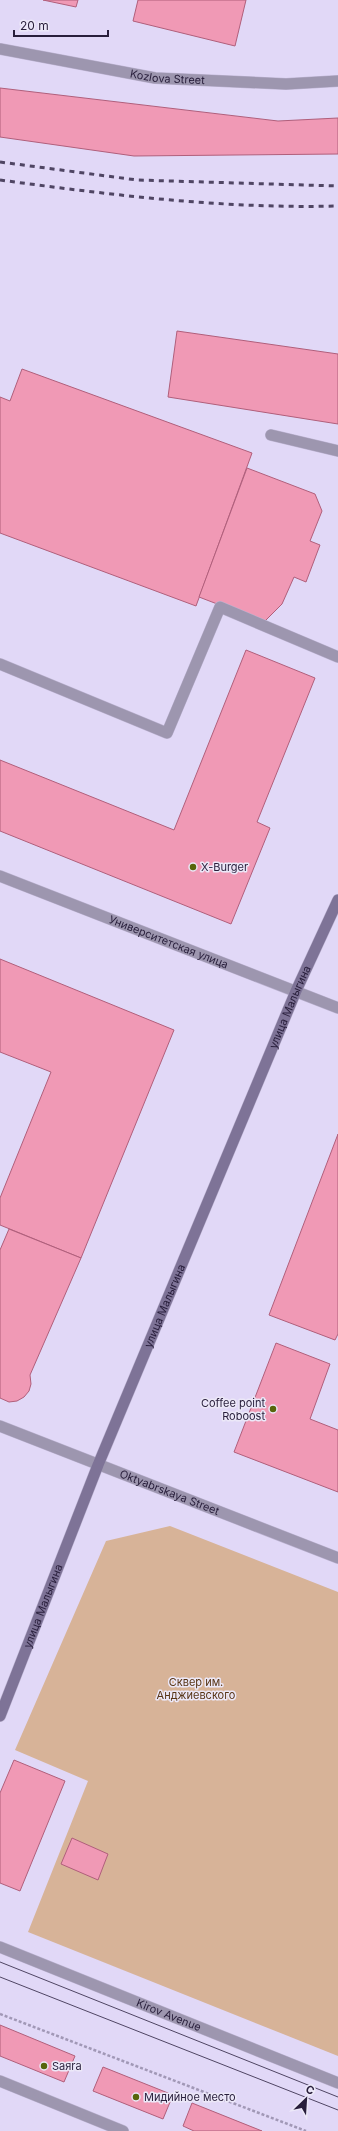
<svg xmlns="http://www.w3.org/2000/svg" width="338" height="2131" font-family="Inter,sans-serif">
  <rect width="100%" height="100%" fill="#e1d8f7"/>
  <polygon fill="#d7b398" points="170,1526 338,1592 338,2056 28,1932 88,1781 15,1750 106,1541"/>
  <g fill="#f099b5" stroke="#b05f7b">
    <polygon points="43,0 78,0 76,7"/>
    <polygon points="138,0 246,0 235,46 133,21"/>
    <polygon points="0,88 278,121 338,118 338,154 134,156 0,137"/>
    <polygon points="177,331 338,354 338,424 168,397"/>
    <polygon points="22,369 252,453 196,606 0,533 0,397 10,401"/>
    <polygon points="247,468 315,494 322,511 310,541 320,545 306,582 294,577 282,604 264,622 199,597"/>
    <polygon points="246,650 315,678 257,822 270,828 231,924 0,831 0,760 174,830"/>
    <polygon points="0,959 174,1030 81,1258 0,1225 0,1198 51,1072 0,1052"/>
    <polygon points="338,1134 338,1334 335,1340 269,1315"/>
    <polygon points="9,1229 81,1258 30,1375 31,1384 29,1391 24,1397 17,1401 9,1402 0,1398 0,1250"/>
    <polygon points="276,1343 330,1364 310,1419 338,1430 338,1492 234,1452"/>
    <polygon points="14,1760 65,1781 20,1891 0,1883 0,1793"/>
    <polygon points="72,1838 108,1854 98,1880 61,1864"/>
    <polygon points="0,2025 75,2056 64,2082 0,2056"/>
    <polygon points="103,2067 173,2095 163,2119 93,2091"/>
    <polygon points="192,2103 262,2131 194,2131 183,2126"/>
  </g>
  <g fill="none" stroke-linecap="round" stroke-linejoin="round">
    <defs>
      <g id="service">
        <polyline points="271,435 338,451"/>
        <polyline points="0,664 167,733 220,607 338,657"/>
      </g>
      <g id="minor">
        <path id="s1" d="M0,876L338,1008"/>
      </g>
      <g id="tertiary">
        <path id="s2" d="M0,49L155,78L286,84L338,81"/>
        <path id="s3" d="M0,1426L338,1558"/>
        <path id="s4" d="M0,1947L338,2083"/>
        <polyline points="0,2081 123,2131"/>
      </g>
      <g id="secondary">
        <path id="s5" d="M0,1716L98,1465L296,991L338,900"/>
      </g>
    </defs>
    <use href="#service" stroke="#bcb3d1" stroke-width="12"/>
    <use href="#minor" stroke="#bcb3d1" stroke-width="12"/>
    <use href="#tertiary" stroke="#bcb3d1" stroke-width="12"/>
    <use href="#secondary" stroke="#bcb3d1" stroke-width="12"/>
    <polyline stroke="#a198b6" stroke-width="2.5" stroke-dasharray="3 2" stroke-linecap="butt" points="0,2014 306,2131"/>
    <use href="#service" stroke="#9d96af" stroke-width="11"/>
    <use href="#minor" stroke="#9d96af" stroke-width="11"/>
    <use href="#tertiary" stroke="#9d96af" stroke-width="11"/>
    <use href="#secondary" stroke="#7e7397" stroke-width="11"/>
    <g stroke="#4f4563" stroke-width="1">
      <polyline points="0,1962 338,2097"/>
      <polyline points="0,1977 338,2110"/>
    </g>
    <g stroke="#4f4563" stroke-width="3" stroke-dasharray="5 5" stroke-linecap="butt">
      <polyline points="0,162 137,180 338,186"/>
      <path d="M0,180C112,195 224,209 338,206"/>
    </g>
  </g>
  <g fill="#57650b" stroke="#ece8f8" stroke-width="1.5">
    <circle cx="193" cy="867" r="4"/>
    <circle cx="273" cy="1409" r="4"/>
    <circle cx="44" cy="2066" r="4"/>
    <circle cx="136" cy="2097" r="4"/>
  </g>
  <g text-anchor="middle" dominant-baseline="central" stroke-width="3" stroke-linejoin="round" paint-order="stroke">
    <g font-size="11" fill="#281e3b" stroke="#ece8f8">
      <text stroke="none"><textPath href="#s2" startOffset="170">Kozlova Street</textPath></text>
      <text stroke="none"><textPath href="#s1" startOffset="181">Университетская улица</textPath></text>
      <text stroke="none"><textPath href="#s5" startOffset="766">улица Малыгина</textPath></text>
      <text stroke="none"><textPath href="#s5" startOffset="442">улица Малыгина</textPath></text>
      <text stroke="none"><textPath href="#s3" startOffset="182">Oktyabrskaya Street</textPath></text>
      <text stroke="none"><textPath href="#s5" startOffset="118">улица Малыгина</textPath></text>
      <text stroke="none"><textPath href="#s4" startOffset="182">Kirov Avenue</textPath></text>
    </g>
    <g font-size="11" fill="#281e3b" stroke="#ece8f8" text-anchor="start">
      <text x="201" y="867">X-Burger</text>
      <text x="265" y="1403" text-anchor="end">Coffee point<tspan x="265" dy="13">Roboost</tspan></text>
      <text x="52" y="2066">Saяrа</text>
      <text x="144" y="2097">Мидийное место</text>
    </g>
    <g font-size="11" fill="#583516" stroke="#ece8f8">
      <text x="196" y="1682">Сквер им.<tspan x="196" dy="13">Анджиевского</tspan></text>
    </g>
  </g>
  <g transform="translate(306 2099) rotate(25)" stroke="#ece8f8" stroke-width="3" paint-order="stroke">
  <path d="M0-3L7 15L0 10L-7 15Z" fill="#281e3b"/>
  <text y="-6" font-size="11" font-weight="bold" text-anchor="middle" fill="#281e3b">С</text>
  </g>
  <path d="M14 30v6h94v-6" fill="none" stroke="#281e3b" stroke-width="2"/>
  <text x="20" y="30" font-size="12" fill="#281e3b" stroke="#ece8f8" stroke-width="3" paint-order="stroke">20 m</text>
</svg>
